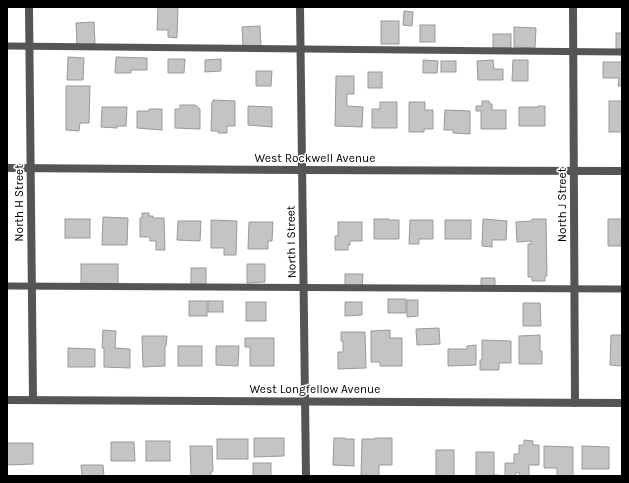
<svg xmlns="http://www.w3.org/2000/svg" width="629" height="483" font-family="Karla,sans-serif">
  <rect width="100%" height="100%" fill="#fff"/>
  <g fill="#c4c4c4" stroke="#999">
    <polygon points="158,7 178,7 177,38 168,37 168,30 157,30"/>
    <polygon points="404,11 413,12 412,26 403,25"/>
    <rect x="381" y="21" width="18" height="23"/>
    <polygon points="94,22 95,44 77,45 76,23"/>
    <rect x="420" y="25" width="15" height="17"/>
    <polygon points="260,26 261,46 243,46 242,27"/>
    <polygon points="514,27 536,28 535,48 514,47"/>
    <rect x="616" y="33" width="6" height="16"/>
    <rect x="493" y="34" width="18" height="14"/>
    <polygon points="68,57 84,58 83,80 67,80"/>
    <polygon points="116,57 147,58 147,70 131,70 131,73 115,73"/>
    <polygon points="168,59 185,59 184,73 168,73"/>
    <polygon points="221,59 221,71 205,72 205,60"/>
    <polygon points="423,60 438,61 437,73 423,73"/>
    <polygon points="493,60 494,69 503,69 503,80 478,80 477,61"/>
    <polygon points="513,60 528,60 528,81 512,81"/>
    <rect x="441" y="61" width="15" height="11"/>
    <polygon points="603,62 622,62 622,86 618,86 619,78 603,78"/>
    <polygon points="256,71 272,71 271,86 256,86"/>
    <rect x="368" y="72" width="14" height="16"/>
    <polygon points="336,76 354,76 354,94 347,94 347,106 363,107 362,127 335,126"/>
    <polygon points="66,86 90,86 89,123 80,123 79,131 66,130"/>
    <polygon points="213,100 235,101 235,126 227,126 227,133 218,133 218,131 211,131 212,102 213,102"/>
    <polygon points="482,101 489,101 490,104 492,104 492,110 506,110 506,129 481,129 481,111 476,111 476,106 482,106"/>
    <rect x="609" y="101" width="13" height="31"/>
    <polygon points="380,102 397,102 397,128 372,128 372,109 380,109"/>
    <polygon points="409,102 425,102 425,110 433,110 433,129 424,129 424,132 409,132"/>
    <polygon points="180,105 195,105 200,109 200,129 175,128 175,109 180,109"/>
    <polygon points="248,106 272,107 272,127 248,125"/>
    <polygon points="538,106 545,106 545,126 519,126 519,107 538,107"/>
    <polygon points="102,107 127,107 126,126 117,126 117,128 101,127"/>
    <polygon points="149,109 162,109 162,130 137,128 137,111 149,111"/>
    <polygon points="445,110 470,111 470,134 453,133 453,130 444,130"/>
    <polygon points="142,213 149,213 149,216 153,216 153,218 164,218 165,250 156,250 156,241 150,241 150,237 140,237 140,218 142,218"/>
    <polygon points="103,217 128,218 127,245 102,245"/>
    <rect x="65" y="219" width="25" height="19"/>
    <polygon points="374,219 389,219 389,220 399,220 399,239 374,239"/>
    <polygon points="483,219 507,221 506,240 492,240 492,247 482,246"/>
    <polygon points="532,219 546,219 547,276 545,276 545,281 532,281 532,277 528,277 528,244 531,244 531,241 517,242 516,222 532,221"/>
    <polygon points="608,219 622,219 622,239 621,239 621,246 608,246"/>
    <polygon points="211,220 237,221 236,255 224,255 224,248 211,248"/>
    <polygon points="410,220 433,220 433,239 419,239 419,244 409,244"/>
    <rect x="445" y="220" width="26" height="19"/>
    <polygon points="178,221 201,221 200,241 177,240"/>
    <polygon points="249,222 273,222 272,241 268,241 268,249 248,249"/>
    <polygon points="338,222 362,222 362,241 350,241 350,245 348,245 348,250 335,250 335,236 338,236"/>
    <rect x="81" y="264" width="37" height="20"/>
    <polygon points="247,264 265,264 265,282 247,283"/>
    <rect x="191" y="268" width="15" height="18"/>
    <polygon points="345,274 363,274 362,287 345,287"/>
    <polygon points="481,278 495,278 495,287 481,286"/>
    <rect x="388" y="299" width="18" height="14"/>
    <polygon points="407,300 418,300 418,316 407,317"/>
    <rect x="189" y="301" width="18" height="15"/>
    <rect x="208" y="301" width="15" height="11"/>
    <rect x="246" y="302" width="20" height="19"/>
    <polygon points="345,302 362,302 362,315 345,316"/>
    <polygon points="523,303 540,303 541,326 523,326"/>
    <polygon points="439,328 440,344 417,345 416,329"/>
    <polygon points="103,330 116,331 115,348 130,349 130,368 104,367 104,348 102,348"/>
    <polygon points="390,330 390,338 402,338 402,366 380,366 380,362 371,362 371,331"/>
    <polygon points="341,332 365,332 366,368 338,369 338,352 343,352 343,341 341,341"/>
    <polygon points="540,335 540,351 542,351 542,364 519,364 519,336"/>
    <polygon points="611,335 622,335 622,366 610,365"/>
    <polygon points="142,336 167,336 166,346 165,346 165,366 143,367"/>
    <polygon points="245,338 274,338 274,366 250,366 250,347 245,347"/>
    <polygon points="482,340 511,341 511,363 499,363 499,370 480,370 480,360 482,360"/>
    <polygon points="476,345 476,365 448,366 448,349 467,349 467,346"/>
    <rect x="178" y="346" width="24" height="20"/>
    <polygon points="216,346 239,346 238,366 216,365"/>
    <polygon points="68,348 95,349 95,367 68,367"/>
    <polygon points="254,438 284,438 284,456 254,457"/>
    <polygon points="334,438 345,438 345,439 354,439 354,466 333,465"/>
    <polygon points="375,438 392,438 392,465 379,465 379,476 361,475 362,439 375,439"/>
    <rect x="217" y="439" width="31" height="20"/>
    <polygon points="524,440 533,441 533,445 539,445 539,465 529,465 529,476 519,476 519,472 516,473 515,476 505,476 505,463 514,463 514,454 519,454 519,445 524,445"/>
    <rect x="146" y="441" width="24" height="20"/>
    <polygon points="111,442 134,442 135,461 111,461"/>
    <polygon points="7,443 33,443 33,464 7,465"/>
    <polygon points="190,446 212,446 213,471 211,472 211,476 191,476"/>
    <polygon points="544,446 573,447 573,476 557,476 557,468 544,468"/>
    <polygon points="582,446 609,447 609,469 582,469"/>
    <rect x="436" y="450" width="18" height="26"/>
    <polygon points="476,452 494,452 494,475 499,475 499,476 476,476"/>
    <rect x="253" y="463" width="18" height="13"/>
    <polygon points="81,465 103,465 104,476 82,476"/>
  </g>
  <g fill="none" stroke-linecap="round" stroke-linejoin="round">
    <g stroke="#555" stroke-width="7">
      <polyline points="7,46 622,52"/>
      <polyline points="7,286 622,289"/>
    </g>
    <g stroke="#555" stroke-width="8">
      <polyline points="29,7 33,400"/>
      <polyline points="300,7 306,476"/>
      <polyline points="573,7 575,403"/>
      <polyline points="7,168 302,170 622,171"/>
      <polyline points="7,400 622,403"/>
    </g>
  </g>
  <g text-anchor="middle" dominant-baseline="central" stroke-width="3" stroke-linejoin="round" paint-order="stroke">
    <g font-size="12" fill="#000" stroke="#fff">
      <text x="315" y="158">West Rockwell Avenue</text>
      <text transform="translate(19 203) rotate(-90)">North H Street</text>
      <text transform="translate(562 205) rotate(-90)">North J Street</text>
      <text transform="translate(291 242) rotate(-91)">North I Street</text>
      <text x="315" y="389">West Longfellow Avenue</text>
    </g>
  </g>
  <rect width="629" height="483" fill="none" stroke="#000000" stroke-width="16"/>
</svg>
